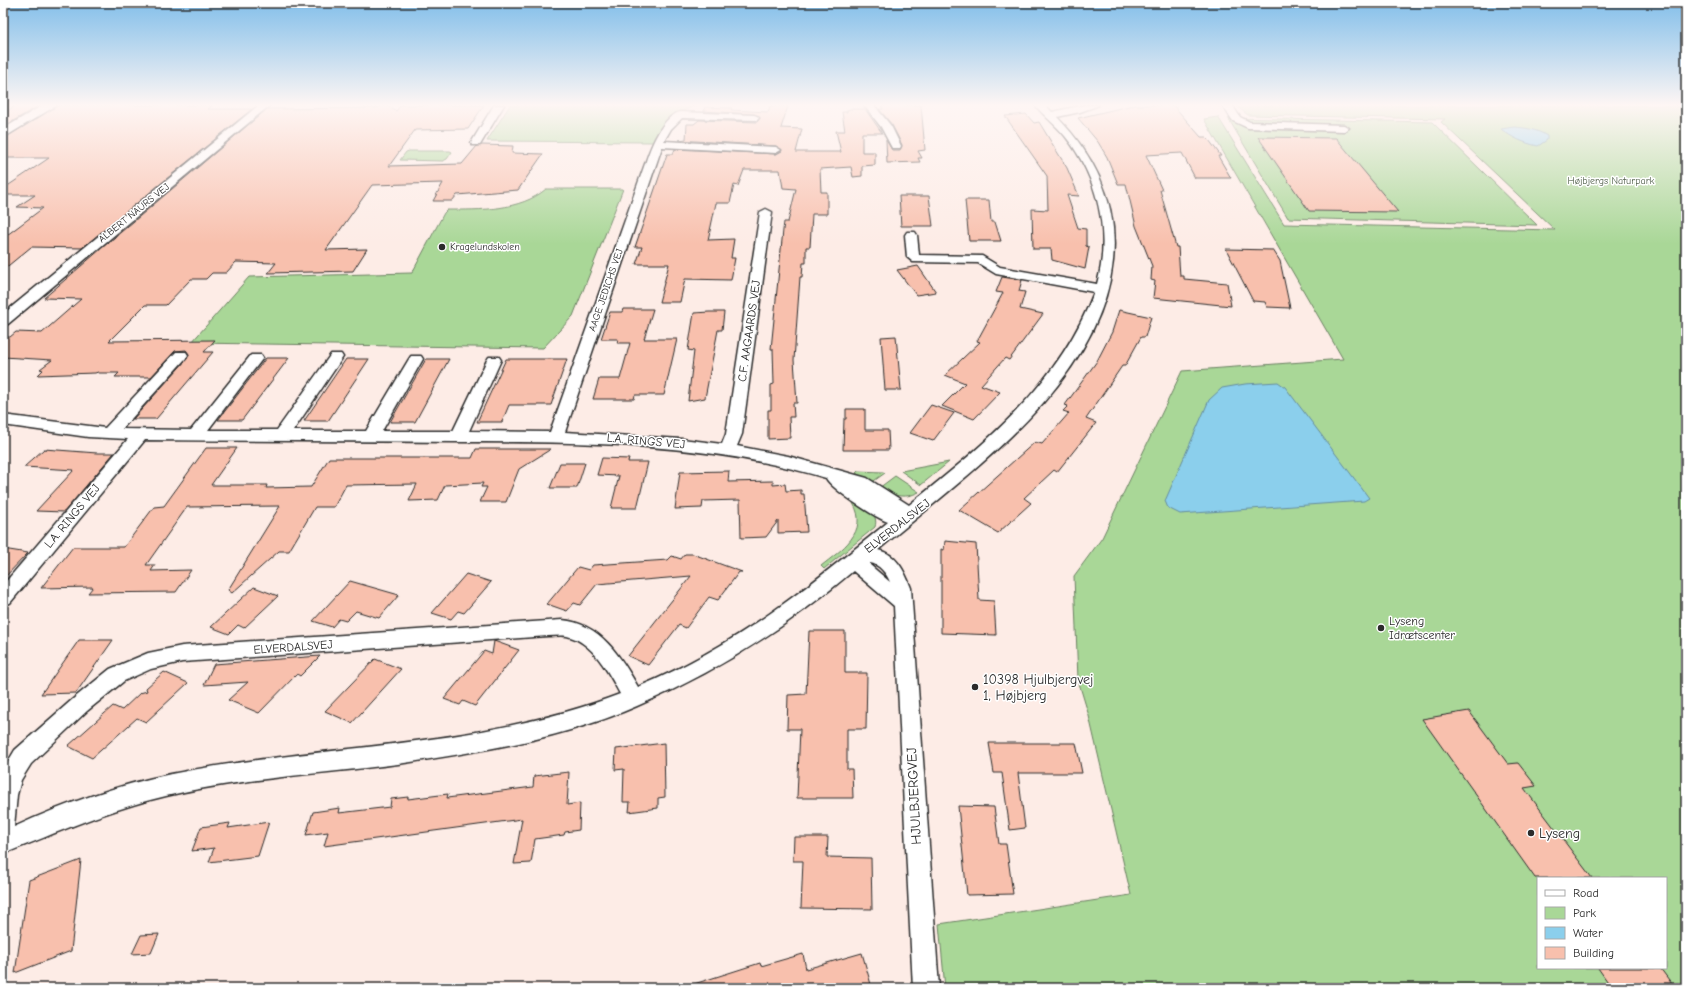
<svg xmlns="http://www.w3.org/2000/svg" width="1689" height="991" font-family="'Comic Neue',sans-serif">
  <rect width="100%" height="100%" fill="#fdece6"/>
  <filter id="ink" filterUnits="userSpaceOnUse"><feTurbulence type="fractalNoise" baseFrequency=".025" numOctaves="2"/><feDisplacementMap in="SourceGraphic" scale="8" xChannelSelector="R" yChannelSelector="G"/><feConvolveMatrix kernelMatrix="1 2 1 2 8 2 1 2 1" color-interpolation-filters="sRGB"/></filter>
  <g filter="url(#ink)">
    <g fill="#a9d797" stroke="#6a8161" fill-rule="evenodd">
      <path d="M510,105H697C672,115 666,118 653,142L487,141Z"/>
      <path d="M1235,105H1686V988H945L939,924L1131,895L1089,716L1078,680L1074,576L1102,538L1182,371L1343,359L1204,119L1218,117L1284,224L1555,230L1441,122L1445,119L1248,115ZM1538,878H1666V968H1538Z"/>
      <polygon points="1228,118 1432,122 1537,225 1288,218"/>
      <polygon points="409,151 450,151 452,152 447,159 443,161 400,160 406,152"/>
      <path d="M546,189H623L573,316L543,348L191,343L249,277L412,273L444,213L447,210C480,210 520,211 546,189Z"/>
      <polygon points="949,462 921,485 901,471"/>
      <polygon points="858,471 883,472 885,473 871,483 856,473"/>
      <path d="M895,476L919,492C904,500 892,495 879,488Z"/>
      <path d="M856,501C866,508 879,513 875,527L824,569L821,566C841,550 870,532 853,503Z"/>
    </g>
    <g fill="#8bcfec" stroke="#658d9f">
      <path d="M1514,127C1526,128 1536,129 1547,136V140L1538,146C1524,143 1512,138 1501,129Z"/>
      <polygon points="1278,382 1285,387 1369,498 1364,501 1180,514 1168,508 1165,501 1209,400 1222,388 1245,384"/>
    </g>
    <g fill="#f8c0ad" stroke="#2b2b2b">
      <polygon points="17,105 40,105 3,127 3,113"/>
      <polygon points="58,105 213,105 208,109 252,109 82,248 31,247 3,270 3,238 43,208 17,207 35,195 3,195 3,189 49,158 3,158 3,139"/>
      <polygon points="387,105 396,111 401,105 484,105 468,129 415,130 389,166 462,164 477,146 482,145 513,146 512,153 543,154 518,190 457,195 452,201 433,201 443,183 372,185 326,250 367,249 353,271 268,273 276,263 236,262 226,273 212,273 206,279 191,279 166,305 145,305 109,341 215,340 204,352 213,352 156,419 133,419 187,359 189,354 186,350 175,351 151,377 115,377 119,373 99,373 98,372 95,373 38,375 43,370 40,369 52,360 3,357 3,337 10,337 16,332 42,333 81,299 44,298 102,248 267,109 375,108"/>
      <polygon points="881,105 921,105 925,150 918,151 922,158 918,158 920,162 887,163 886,140 892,150 900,150 902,145 892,125 879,109 883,109"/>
      <polygon points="1133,105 1173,105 1201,137 1206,137 1209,140 1221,156 1218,156 1231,178 1195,178 1182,153 1146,155 1162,190 1160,190 1176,247 1178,247 1180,276 1184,276 1184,279 1227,283 1231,306 1153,298 1155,281 1151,280 1152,266 1136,226 1126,184 1118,184 1107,157 1098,142 1078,118"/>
      <polygon points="770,106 788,106 781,128 802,129 796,152 841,152 836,131 845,131 842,112 847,112 847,110 850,109 865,109 882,133 862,133 862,152 875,152 875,165 862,166 862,176 853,177 851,167 820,169 821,192 827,192 827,214 812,214 810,247 806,247 806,263 803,263 802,277 800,277 794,360 797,403 793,403 794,417 789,417 790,438 768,439 768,410 771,410 771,385 774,384 773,349 771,349 783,230 784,222 788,222 796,189 783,188 780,170 744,170 738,186 734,185 730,203 716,203 708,240 734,239 731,258 735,258 731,280 685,279 680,302 659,302 669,264 636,264 642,247 635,247 667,154 673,154 675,149 776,154 782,151 776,146 679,140 686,139 687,124 694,124 699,120 757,122 760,118 754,114 703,111 705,107 732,108 731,110 768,112"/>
      <polygon points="1026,114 1034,123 1039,122 1067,168 1079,196 1067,195 1078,228 1086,229 1086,246 1089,247 1085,269 1052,260 1051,249 1033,249 1032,209 1048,210 1047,176 1005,116"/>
      <polygon points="1258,137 1336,138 1398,212 1309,211"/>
      <polygon points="899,196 929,196 933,226 901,226"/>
      <polygon points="965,200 989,200 991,222 995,222 1001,241 969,241"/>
      <polygon points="1226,249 1273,250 1280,261 1290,308 1267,307 1265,302 1253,301"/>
      <polygon points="918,266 936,292 916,295 897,270"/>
      <polygon points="1002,277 1022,280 1019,291 1025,292 1020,309 1043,314 1009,360 1005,358 981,385 1000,392 974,419 942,406 965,383 945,375 980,342 977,341 1003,293 996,292"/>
      <polygon points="623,309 653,309 644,339 677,339 664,395 635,395 634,399 593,399 599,379 620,379 630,343 617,343 618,339 601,339 610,312 622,312"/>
      <polygon points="1119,310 1151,317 1145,337 1141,337 1125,366 1122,366 1086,419 1096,423 1057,472 1054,470 1024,498 1031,503 998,533 959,510 1035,442 1042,444 1069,413 1063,411 1068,406 1065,405 1097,361 1112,332"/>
      <polygon points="709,312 724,312 722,330 718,330 705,398 688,401 694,351 688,350 694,313"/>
      <polygon points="896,336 901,390 885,390 881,337"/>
      <polygon points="266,358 289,358 242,420 218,420"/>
      <polygon points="346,359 369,359 328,421 304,421"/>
      <polygon points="426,359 449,359 415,422 390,422"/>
      <polygon points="506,359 567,359 551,405 509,405 502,422 477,422"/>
      <polygon points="931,405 954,413 933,441 910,433"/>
      <polygon points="846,409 865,409 865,430 888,430 889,450 843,450 844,419 846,419"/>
      <polygon points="206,448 237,448 211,485 267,485 266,488 311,487 329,458 472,458 476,449 551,449 519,469 506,502 480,502 487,487 481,487 483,483 445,485 438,500 409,501 417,484 346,485 334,507 315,507 289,551 279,551 232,593 228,590 280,506 187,507 146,565 155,565 151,571 191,570 176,592 88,593 93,587 41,588 73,547 124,547 154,507 164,506"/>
      <polygon points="44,449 97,453 114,453 64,512 36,511 74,470 24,467"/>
      <polygon points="602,458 629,459 628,462 648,462 637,508 611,508 619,476 597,475"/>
      <polygon points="560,463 585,463 577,488 550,488"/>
      <polygon points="729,471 728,482 773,481 773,485 785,484 786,491 801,490 801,494 804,494 807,532 778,533 778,521 766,537 741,538 740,500 703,501 702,508 675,509 680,472"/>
      <polygon points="945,541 976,544 979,600 994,601 996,635 941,633 941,549 944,550"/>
      <polygon points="3,549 28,553 3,579"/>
      <polygon points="685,554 693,554 742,572 739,572 718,600 709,597 686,628 679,625 648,665 628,656 691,576 597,584 580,605 574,603 567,611 547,604 578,567 589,570 593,565 668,560 672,556 681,559"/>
      <polygon points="466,574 491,582 464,613 458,611 451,619 432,613"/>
      <polygon points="350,581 399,595 379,618 356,611 346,621 339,619 332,627 313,621"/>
      <polygon points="254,587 278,596 244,628 238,625 229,634 211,627"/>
      <polygon points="809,631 845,631 845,673 867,673 866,729 847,729 847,769 852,769 853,798 797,798 800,729 787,729 788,695 806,694"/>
      <polygon points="79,640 113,640 76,693 41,694"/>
      <polygon points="494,641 519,650 475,706 463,701 460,705 444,699 484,651 492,654"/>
      <polygon points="320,656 300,676 297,674 259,713 228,700 248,682 204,685 214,664"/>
      <polygon points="375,659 401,669 352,723 325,711"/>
      <polygon points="164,672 188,683 146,722 137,718 92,758 68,746 113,706 122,710 140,693 147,691 146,688"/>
      <polygon points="1469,711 1508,764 1518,763 1536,786 1524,788 1592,878 1535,878 1422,719"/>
      <polygon points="664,743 665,797 658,798 658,808 629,812 630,802 623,802 624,769 615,770 616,749"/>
      <polygon points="989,743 1076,743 1082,773 1018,773 1025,828 1010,830 1002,773 994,773"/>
      <polygon points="569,772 567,805 580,803 579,830 565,832 564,835 535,839 531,863 514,864 522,819 324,846 328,832 306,835 313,812 340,808 339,813 390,807 391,799 408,797 408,799 448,794 447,798 533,787 534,776"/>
      <polygon points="958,806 994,807 999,844 1006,844 1013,894 967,895"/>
      <polygon points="269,822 258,856 209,862 214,848 192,851 201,827 230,823 228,828"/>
      <polygon points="794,837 828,837 827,857 871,858 872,909 801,908 803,861 793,861"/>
      <polygon points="81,860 71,951 15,973 29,880"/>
      <polygon points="159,934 151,953 132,954 141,935"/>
      <polygon points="862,953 872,988 694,988 694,984 760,963 761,966 803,954 806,969"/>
      <polygon points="1598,968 1660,968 1675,988 1612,988"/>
    </g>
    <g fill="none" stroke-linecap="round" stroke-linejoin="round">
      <defs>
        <g id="minor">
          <polygon points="259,105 270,105 8,324 3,325 3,314"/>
          <polygon points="494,105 504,105 480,145 472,145 471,143"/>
          <polygon points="864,105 874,105 891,126 901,146 900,148 892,148 881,127"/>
          <path d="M1035,105H1045L1052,112L1084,105H1099L1080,112L1057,117C1147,209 1121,314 1043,403C994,458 934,503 878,550C897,554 905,572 911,588L939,988H913L894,606L853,571C787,627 717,672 637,706C562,739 478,752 398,764C321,774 242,778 166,796C107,810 59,832 3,854V770L15,750L73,699L110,669L148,653L182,646L562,620C600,623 621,657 638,687C736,646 806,589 888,522C876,518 830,488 826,478C705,442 580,442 455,442C352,441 248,441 145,440L10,603L3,605V585L128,439L88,437L3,425V415L105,428L176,352H186L188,355L186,358L122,429L191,430L251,355H261L263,358L208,430H277L331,354H341L343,357L293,431H366L409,359L411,356H421L423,359L382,431H453L487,360L489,357H499L501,360L469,431L550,432L646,161C651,146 663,116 680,112L754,115L757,116L759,118L757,120L682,118L671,129L664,141L776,147L781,150L776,153L662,147L565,432L682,439L722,444L726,434L760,212L766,209L772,212L742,434L737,446L788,456L867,478L909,505C985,444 1059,385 1094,292L996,274L978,263L913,262L907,257L905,235L907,232H915L917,235L919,255L982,256L1000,267L1097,284C1111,233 1098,177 1065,136C1056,125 1044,116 1035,105ZM870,563C879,564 887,574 890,582L870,565ZM548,636C554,636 561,635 567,636C593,642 609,673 620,694C476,749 320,744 171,774C117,785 64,804 14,827L17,795L21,780L31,764L87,711L124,681L151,669L182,662Z"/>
          <polygon points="1222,105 1232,105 1240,117 1250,122 1344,125 1349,128 1344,131 1248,128 1233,121"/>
        </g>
        <polygon id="tertiary" points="43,105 57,105 3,138 3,129"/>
      </defs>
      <use href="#minor" stroke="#2b2b2b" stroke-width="3"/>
      <use href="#tertiary" stroke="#2b2b2b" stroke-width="3"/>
      <use href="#minor" fill="#fff" fill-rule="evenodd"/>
      <use href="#tertiary" fill="#fff" fill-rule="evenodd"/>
    </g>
  </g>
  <linearGradient id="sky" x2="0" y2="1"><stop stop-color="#83bfea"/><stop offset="0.43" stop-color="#fef6f4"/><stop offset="1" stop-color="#fef6f4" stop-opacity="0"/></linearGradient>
  <rect width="1689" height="244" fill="url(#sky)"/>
  <g fill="#2b2b2b" stroke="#fff" stroke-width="1.5">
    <circle cx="442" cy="247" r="4"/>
    <circle cx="1381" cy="628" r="4"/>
    <circle cx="975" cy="687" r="4"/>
    <circle cx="1531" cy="833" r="4"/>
  </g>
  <g text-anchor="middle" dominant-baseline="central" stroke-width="3" stroke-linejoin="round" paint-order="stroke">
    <g font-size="10" fill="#515f4b" stroke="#fff">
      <text x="1611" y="181">Højbjergs Naturpark</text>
    </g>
    <g font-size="10" fill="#2b2b2b" stroke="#fff">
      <text transform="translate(134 213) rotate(-39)">ALBERT NAURS VEJ</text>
      <text transform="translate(606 290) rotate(-71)">AAGE JEDICHS VEJ</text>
    </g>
    <g font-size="10" fill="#2b2b2b" stroke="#fff" text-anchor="start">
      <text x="450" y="247">Kragelundskolen</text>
    </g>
    <g font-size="12" fill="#2b2b2b" stroke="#fff">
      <text transform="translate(749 331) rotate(-82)">C.F. AAGAARDS VEJ</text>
      <text transform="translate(646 441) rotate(5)">L.A. RINGS VEJ</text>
      <text transform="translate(72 516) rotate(-50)">L.A. RINGS VEJ</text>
      <text transform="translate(897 526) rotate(-38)">ELVERDALSVEJ</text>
      <text transform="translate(293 647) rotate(-4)">ELVERDALSVEJ</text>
    </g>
    <g font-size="12" fill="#2b2b2b" stroke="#fff" text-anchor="start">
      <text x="1389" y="621">Lyseng<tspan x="1389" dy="14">Idrætscenter</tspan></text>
    </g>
    <g font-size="14" fill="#2b2b2b" stroke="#fff" text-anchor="start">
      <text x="983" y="679">10398 Hjulbjergvej<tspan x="983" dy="16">1, Højbjerg</tspan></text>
      <text x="1539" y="833">Lyseng</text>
    </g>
    <g font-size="14" fill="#2b2b2b" stroke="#fff">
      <text transform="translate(914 796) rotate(-93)">HJULBJERGVEJ</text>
    </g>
  </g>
  <rect width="1689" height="991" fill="none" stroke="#fff" stroke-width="16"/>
  <rect x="8" y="8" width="1673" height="975" fill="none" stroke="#2b2b2b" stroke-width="1.5" filter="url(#ink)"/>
  <rect x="1537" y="877" width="130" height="92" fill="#ffffff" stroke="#aaaaaa"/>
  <rect x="1545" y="890" width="20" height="6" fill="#ffffff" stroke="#aaaaaa"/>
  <text x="1573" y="897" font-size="12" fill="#2b2b2b">Road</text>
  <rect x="1545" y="907" width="20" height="12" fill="#a9d797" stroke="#aaaaaa"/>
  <text x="1573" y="917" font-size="12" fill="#2b2b2b">Park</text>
  <rect x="1545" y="927" width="20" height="12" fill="#8bcfec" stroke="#aaaaaa"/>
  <text x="1573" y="937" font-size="12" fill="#2b2b2b">Water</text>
  <rect x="1545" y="947" width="20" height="12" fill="#f8c0ad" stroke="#aaaaaa"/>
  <text x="1573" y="957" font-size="12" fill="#2b2b2b">Building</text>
</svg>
